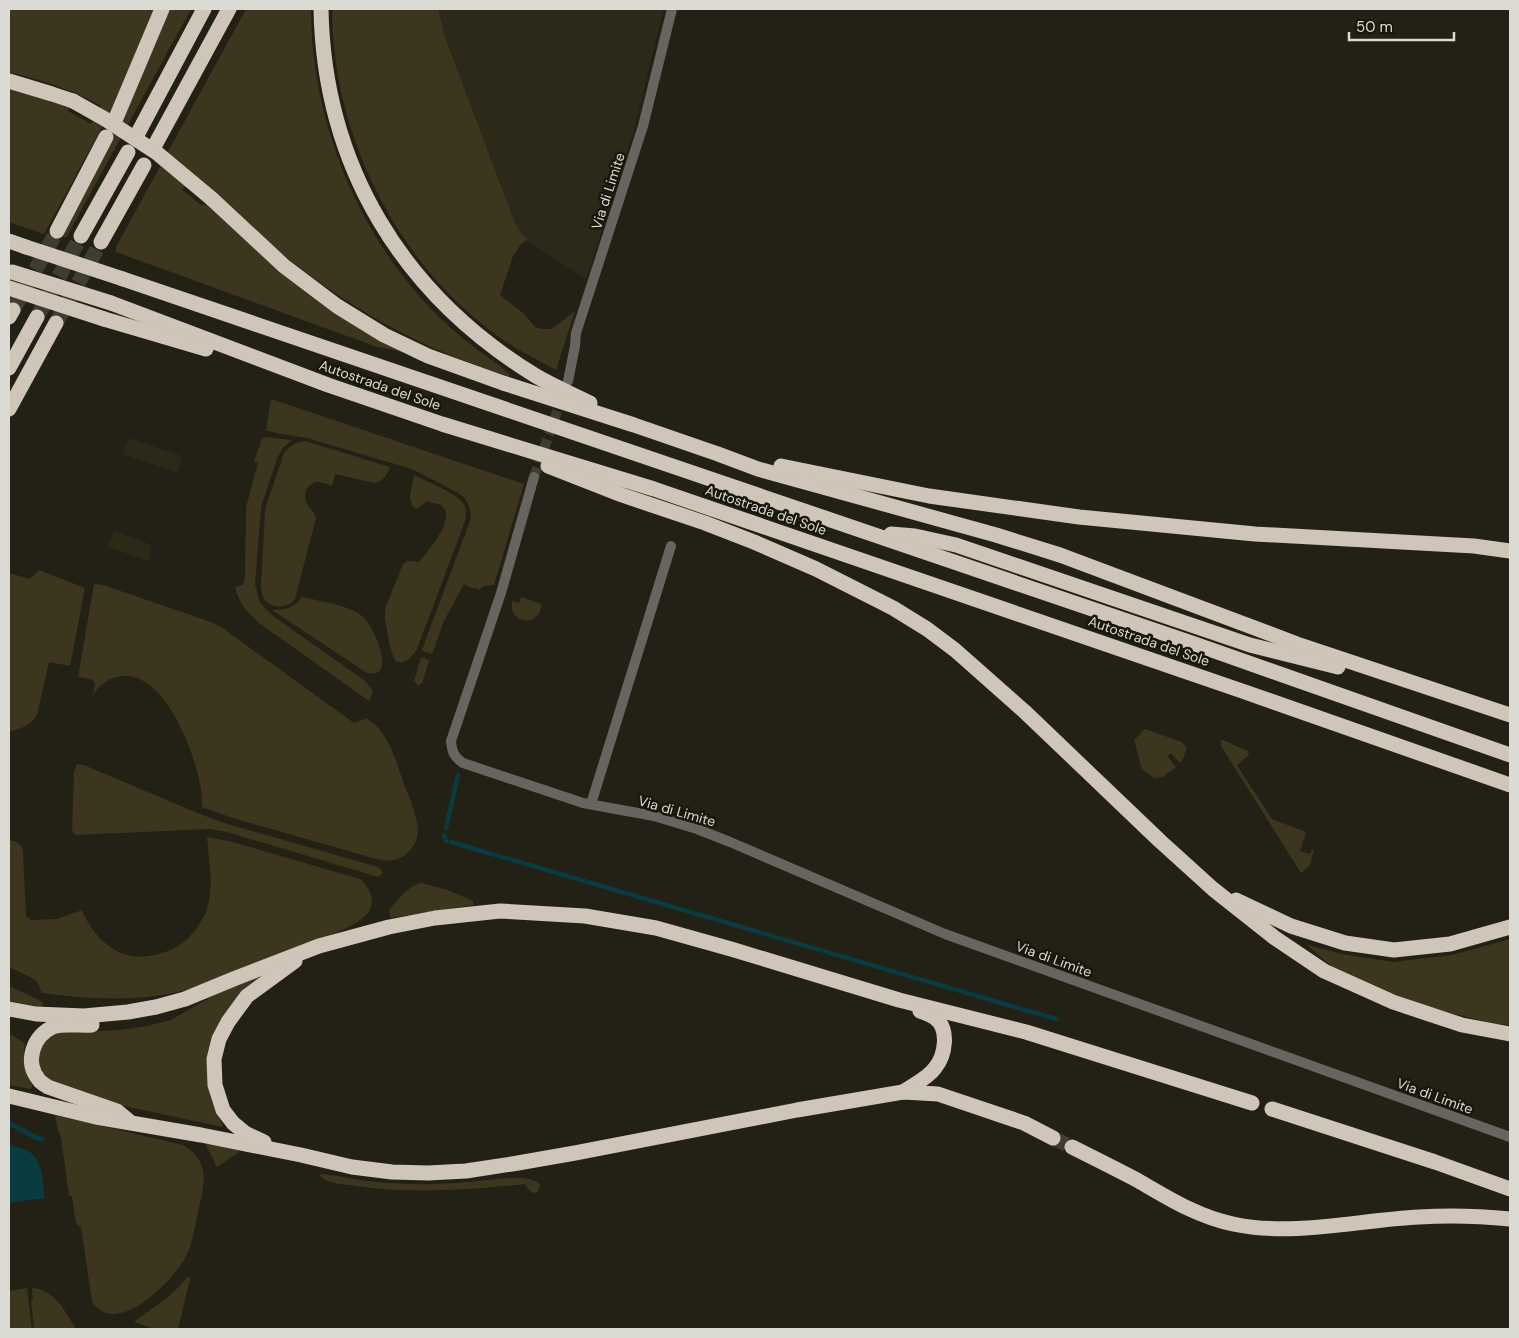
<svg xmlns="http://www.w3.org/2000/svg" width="1519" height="1338" font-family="'DM Sans',sans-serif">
  <rect width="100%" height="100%" fill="#232015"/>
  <g fill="#2d2918">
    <polygon points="438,9 664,9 634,130 586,279 519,236 446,40"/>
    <polygon points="129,438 182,456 177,472 123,455"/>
    <polygon points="114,531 152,545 148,561 108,547"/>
  </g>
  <g fill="#3c361e">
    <path d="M9,9H155L114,105L44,234L9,222V88L70,107L68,111L91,124L101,106C73,89 40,80 9,72Z"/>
    <polygon points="169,9 191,9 66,238 61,236 120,121"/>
    <path d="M246,9H311C311,120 358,236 437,315C458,336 482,353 505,370L510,374L509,376C494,373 478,365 463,360C359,321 273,252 193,177L182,190L201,205L207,204L414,354L377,347L116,252V247Z"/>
    <path d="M332,9H438L446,40L515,223L523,236L528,239L521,244L513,256L500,295L523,313L535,327L541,329H550L557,325L575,311L556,370C531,356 504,343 482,324C390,250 332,127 332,9Z"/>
    <path d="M271,399L524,484L494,585L484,586L479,590L477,588H472L464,584L444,621L432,654L423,651L422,650L470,521C472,510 468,499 458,493L412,469L307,438L276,433L266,430Z"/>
    <path d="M263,437L292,440L283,448L278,456L261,507L255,584L259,600L263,606L273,616L365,681L373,691L369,701L259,623C247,612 239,603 235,587L243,585L245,578L246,507L258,463L254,461Z"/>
    <path d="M305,441L390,467C387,476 383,481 374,483L335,474L332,486C327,484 321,482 316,482C308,484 303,493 306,501C308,508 314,511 316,518L295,599C289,608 272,609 266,601C262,597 261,590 261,585L265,509L284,453C289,445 296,443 305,441Z"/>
    <path d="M414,475C426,481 456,493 463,503C466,507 466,512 466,518L417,649C411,658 405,665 395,661L390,647L385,619V609L403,564L407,561L419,562C427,552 457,519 442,506C439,503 431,503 427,501L417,509L412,506L410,497Z"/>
    <path d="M39,570L85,588L70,666L49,662L37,715C30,727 21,728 9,732V573L30,579Z"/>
    <path d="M94,584L103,585L211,622L224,629L354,723L367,718C373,723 379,727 383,734C393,749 398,767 404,784C412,806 430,837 405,855C397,861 389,861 380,860L230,817L202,807C204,770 168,670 121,676C108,678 99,685 93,695L95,683L91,679L78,677Z"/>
    <path d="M302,596L303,597C322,602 346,604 362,616C374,625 398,681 367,673L272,610C287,609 294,609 302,596Z"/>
    <path d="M521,597L542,604L539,614L532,620C518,623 510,614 512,601L519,603Z"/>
    <polygon points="421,657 429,660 429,661 422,683 418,686 414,681"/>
    <polygon points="1145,729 1182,742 1187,748 1182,761 1180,763 1171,753 1167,756 1176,767 1163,777 1154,778 1143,770 1141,766 1134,740"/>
    <polygon points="1223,740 1248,751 1249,755 1237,765 1272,819 1306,832 1300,851 1310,854 1312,849 1314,850 1310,865 1301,873 1221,746 1221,741"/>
    <polygon points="77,764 84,765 195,812 224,823 378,867 382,870 383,873 378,877 227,832 210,829 76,835 73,833 72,829 74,772"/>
    <path d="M207,837L229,841L360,879C371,887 377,905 366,915C352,929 320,939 302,946C254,964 206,990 155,996C117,1001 79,998 42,993L36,980L9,967V840C16,841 20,843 23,850L26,916L31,920L57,919L82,910C89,927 99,940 115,950C136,963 170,955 187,939C195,932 200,923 205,914C215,891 209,861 207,837Z"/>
    <path d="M421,883L448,890L473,901L474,905L390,918L389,910C398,899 407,887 421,883Z"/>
    <polygon points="1510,939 1510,1025 1495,1024 1431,1008 1392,993 1331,966 1307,945 1342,954 1393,962 1452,955"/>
    <polygon points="257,977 260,979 237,998 210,1095 214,1107 223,1126 222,1127 110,1103 53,1084 44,1076 38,1062 40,1050 49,1038 58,1033 120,1030 147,1026 171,1020 225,989"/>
    <polygon points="9,986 39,1000 43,1003 43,1005 40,1007 9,1001"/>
    <path d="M9,1034L25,1043C22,1059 24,1072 32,1085V1087L30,1089L9,1085Z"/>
    <path d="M55,1115L183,1145C210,1161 205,1182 199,1208C195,1225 193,1244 184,1260C170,1283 117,1338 92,1302L81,1227L76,1224L72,1196H69L61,1137L58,1131Z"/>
    <polygon points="205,1143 238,1149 239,1152 217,1167"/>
    <path d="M321,1174C337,1175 352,1179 367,1181C401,1185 435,1185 468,1182C487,1181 525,1172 540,1184L538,1192C530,1195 529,1189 525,1184C469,1190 412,1194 356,1186C342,1184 330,1185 320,1176Z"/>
    <path d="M187,1277H189L190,1279L178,1329H155L134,1322C152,1307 173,1297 187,1277Z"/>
    <polygon points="27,1288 32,1329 9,1329 9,1291"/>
    <path d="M32,1288C54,1289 66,1312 76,1329H34L31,1301H33Z"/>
  </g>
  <path fill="#093b41" d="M9,1145C16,1147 25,1148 31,1153C43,1163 43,1184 45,1198L9,1203Z"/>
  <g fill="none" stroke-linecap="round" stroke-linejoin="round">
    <g stroke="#093b41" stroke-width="4.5">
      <polyline points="446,828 458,775"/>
      <polyline points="444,835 445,838 447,841"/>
      <polyline points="451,842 1056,1019"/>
      <polyline points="9,1123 37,1138 42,1139"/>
    </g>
    <polyline stroke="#3f3c32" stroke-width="10" stroke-dasharray="10 5" stroke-linecap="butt" points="534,477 562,397"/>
    <g stroke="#3f3c32" stroke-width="15" stroke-dasharray="15 8" stroke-linecap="butt">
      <polyline points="13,310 57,231"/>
      <polyline points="37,317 81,236"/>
      <polyline points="56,323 101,242"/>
      <polyline points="1053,1138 1072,1147"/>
    </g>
    <g stroke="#68645f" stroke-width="10">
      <polyline points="568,381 575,346 576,333 643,126 672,9"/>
      <path d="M534,477L501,593L451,741C452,752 454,757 463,763L583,803L654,816L697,829L730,842L945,934L1510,1137"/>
      <polyline points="591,804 671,546"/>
    </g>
    <g stroke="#cfc5b9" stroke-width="15">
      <path d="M321,9C324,166 402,294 536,376C553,386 572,394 590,403"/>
      <polyline points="9,81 52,94 73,101"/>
      <polyline points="116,118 162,9"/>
      <polyline points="138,133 204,9"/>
      <polyline points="155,145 229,9"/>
      <polyline points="212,199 284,266 337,306 384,335 428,356 503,383 634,425 718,454 758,469 996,535 1060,555 1297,644 1510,715"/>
      <polyline points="57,231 106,137"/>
      <polyline points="81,236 128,152"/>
      <polyline points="9,241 26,247"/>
      <polyline points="101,242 144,165"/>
      <polyline points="123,279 1192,643 1510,755"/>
      <polyline points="111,303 328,385 442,424 654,489 1245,692 1510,785"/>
      <polyline points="9,317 13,310"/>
      <polyline points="104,319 206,349"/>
      <polyline points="9,368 37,317"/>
      <polyline points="9,409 56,323"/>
      <polyline points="548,466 622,495 705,523 754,542 816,569 893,608 927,629 955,650 1024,711 1160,841 1213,889 1275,938 1324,971 1393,1002 1462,1025 1510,1034"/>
      <polyline points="781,466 929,496 1079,517 1255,534 1474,546 1510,551"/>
      <polyline points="891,534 915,536 956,545 1250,645 1338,667"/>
      <polyline points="1236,900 1291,926 1345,943 1394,950 1450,944 1510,927"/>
      <polyline points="9,1009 36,1014 84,1016 128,1012 156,1007 185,999 236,978 319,946 389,927 435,918 500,911 585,916 656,928 731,949 899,1000 1026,1032 1252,1103"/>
      <path d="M92,1025C81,1026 62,1023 53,1027C33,1036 24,1062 39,1080C41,1083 45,1085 48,1087L117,1111L129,1121"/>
      <path d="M903,1092C913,1085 928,1078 935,1068C945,1056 950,1029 935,1018C931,1015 925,1013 920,1011"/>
      <polyline points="9,1096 96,1117 201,1135 301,1155 352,1167 392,1172 428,1173 466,1171 518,1163 575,1153 797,1110 903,1092 938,1094 1024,1123 1053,1138"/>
      <polyline points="1272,1109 1435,1162 1510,1189"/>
      <polyline points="264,1142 245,1133 233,1123 223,1110 215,1085 214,1059 219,1039 228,1022 247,996 295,961"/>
      <path d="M1072,1147C1094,1158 1116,1169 1137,1180C1168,1198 1198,1217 1233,1224C1294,1237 1358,1220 1419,1217C1449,1215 1480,1216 1510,1219"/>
    </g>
    <g stroke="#cfc5b9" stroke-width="15">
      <polyline points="73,101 105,119 157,153 212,199"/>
      <polyline points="26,247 123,279"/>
      <polyline points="12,272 111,303"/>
      <polyline points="9,288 104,319"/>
    </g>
  </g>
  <g text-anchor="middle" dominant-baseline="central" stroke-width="5" stroke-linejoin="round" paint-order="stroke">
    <g font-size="14" fill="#dcdbd3" stroke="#19170c">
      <text transform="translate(608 191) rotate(-72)">Via di Limite</text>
      <text transform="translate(380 385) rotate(19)">Autostrada del Sole</text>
      <text transform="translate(766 510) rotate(19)">Autostrada del Sole</text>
      <text transform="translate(1149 641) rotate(19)">Autostrada del Sole</text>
      <text transform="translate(677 811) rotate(16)">Via di Limite</text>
      <text transform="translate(1054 959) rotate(20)">Via di Limite</text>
      <text transform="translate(1435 1096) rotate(20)">Via di Limite</text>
    </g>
  </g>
  <rect width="1519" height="1338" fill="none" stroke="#dcdbd3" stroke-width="20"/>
  <path d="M1349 32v8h105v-8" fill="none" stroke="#dcdbd3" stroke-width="2.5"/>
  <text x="1356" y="32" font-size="15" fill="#dcdbd3" stroke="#19170c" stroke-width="4" paint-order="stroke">50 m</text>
</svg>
